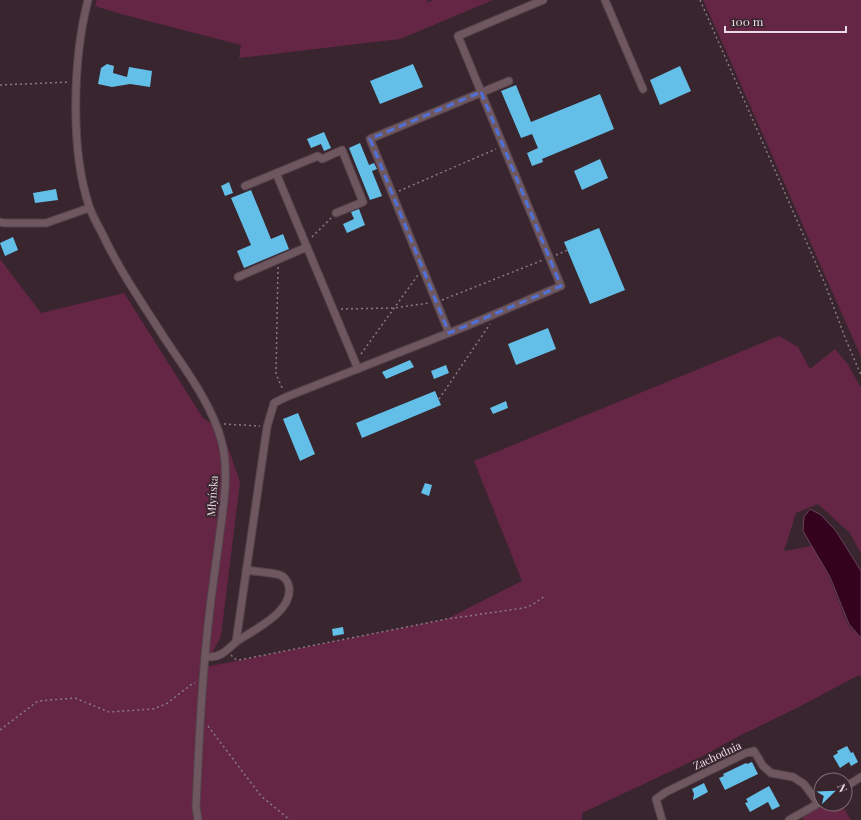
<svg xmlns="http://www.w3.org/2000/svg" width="861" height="820" font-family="'Playfair Display',serif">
  <rect width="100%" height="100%" fill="#39252e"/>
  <g fill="#642644">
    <polygon points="97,0 428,0 426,3 433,0 493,0 400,39 239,58 241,45 121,14 95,6"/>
    <polygon points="703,0 861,0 861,357 726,51"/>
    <polygon points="0,259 41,313 124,293 203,418 222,430 240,482 221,636 205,667 447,619 522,581 474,461 779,336 798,347 810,369 835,349 847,363 861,388 861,554 850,533 818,504 796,513 784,551 812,546 829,577 848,625 861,638 861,678 859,675 795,709 741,735 701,757 582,813 582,820 0,820"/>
    <polygon points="826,804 841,804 851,820 804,820 802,817"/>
  </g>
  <polygon fill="#34021d" stroke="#6a4358" points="810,509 821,515 836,531 861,571 861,638 849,624 830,577 803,531 804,517"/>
  <g fill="#63bfe7">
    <polygon points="107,64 114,66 113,73 127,77 129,67 152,71 150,87 130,84 112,87 98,84 101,68"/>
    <polygon points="413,64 423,87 380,104 370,81"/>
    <polygon points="680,66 691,91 660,105 650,80"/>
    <polygon points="516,85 531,122 600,94 614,129 542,159 543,162 532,166 527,153 538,148 532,134 521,138 501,91"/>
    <polygon points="324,132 331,148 324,151 321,144 311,148 307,139"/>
    <polygon points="360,143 369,165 374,163 377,169 372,171 382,196 370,200 349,148"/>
    <polygon points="600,159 608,178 582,190 574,171"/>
    <polygon points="229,182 233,193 225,196 221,186"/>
    <polygon points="56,189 58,200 35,203 33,193"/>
    <polygon points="251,190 271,239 283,234 289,249 244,268 237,251 251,245 231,198"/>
    <polygon points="359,209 365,225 347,233 343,224 354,219 351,212"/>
    <polygon points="599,228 625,290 590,304 564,242"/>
    <polygon points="13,237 18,250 5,256 0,243"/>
    <polygon points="548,328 556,349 516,365 508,344"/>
    <polygon points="410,360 414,367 386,379 382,372"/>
    <polygon points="446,365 449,373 434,379 431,371"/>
    <polygon points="435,391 441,405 362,438 356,423"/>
    <polygon points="506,401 508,408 493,414 490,408"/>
    <polygon points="298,413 315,454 300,461 283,419"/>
    <polygon points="425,483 432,485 429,496 421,493"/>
    <polygon points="343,627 344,634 333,636 332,629"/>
    <polygon points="847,746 851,753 853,752 858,762 851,766 849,762 840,768 833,756 838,753 837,751"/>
    <polygon points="752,762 758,774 725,790 719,778 724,776 723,774 746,763 747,764"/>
    <polygon points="704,783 708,792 693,800 694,794 692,789"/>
    <polygon points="769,786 780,806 772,810 768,802 750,812 745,803 748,802 746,799"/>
  </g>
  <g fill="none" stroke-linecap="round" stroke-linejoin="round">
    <defs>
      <g id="minor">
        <path d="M88,0C73,59 70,148 89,206C92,215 97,224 102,233C119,270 143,304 165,339C186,370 213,406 222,443C229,471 224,503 220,532C217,557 213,582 210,608C202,674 199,740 196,807L198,820"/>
        <polyline points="605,0 643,89"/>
        <polyline points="276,173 358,369"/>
        <polyline points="245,186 318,156 322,159 342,150 363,202 336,213"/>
        <polyline points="0,222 4,223 46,223 89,208"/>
        <polyline points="238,277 307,247"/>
        <polyline points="449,333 370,139 509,81"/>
        <path d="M236,642C253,630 293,612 289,587C288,582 285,577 280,575C270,572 257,572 246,570"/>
        <path d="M205,657C220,658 225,652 236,642L267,427L274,403L286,397L464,327L561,286L458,36L543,0"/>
        <polyline points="845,787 861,777"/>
        <polyline points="662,820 656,799 666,792 746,753 754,751 763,766 771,773 793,777 804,784 818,803"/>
        <polyline points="789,820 821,802"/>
      </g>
    </defs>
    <use href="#minor" stroke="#54434b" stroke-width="9"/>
    <g stroke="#8b7981" stroke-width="1.5" stroke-dasharray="2 3" stroke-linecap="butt">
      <polyline points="700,0 825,284 846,340 861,375"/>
      <polyline points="0,85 70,82"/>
      <polyline points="399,191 496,149"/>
      <polyline points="312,237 332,217"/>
      <polyline points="556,255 568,250"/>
      <polyline points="278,267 276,374 283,390"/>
      <polyline points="442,300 543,260"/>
      <polyline points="341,309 394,308 429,303"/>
      <polyline points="361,354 418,275"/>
      <polyline points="439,399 490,324"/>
      <polyline points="224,424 260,426"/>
      <polyline points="231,655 235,659 239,660 447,619 524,608 532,605 545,596"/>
      <polyline points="208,726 261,796 290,820"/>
      <polyline points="0,730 38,701 75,698 109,712 153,709 166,704 192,684 195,683"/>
    </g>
    <use href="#minor" stroke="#6f5760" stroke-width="7"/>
  </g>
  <path fill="none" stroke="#5071da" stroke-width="3" stroke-dasharray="8 5" stroke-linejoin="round" d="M481,92L561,286L449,333L370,139Z"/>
  <g text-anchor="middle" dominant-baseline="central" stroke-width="4" stroke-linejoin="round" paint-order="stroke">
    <g font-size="11" fill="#e9dbe1" stroke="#39252e">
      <text transform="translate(212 496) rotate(-86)">Młyńska</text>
      <text transform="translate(717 755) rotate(-25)">Zachodnia</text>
    </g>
  </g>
  <g transform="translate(833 792) rotate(67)"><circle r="19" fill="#39252e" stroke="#7f6e76"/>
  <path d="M0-3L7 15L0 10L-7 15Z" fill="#65c5ee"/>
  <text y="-6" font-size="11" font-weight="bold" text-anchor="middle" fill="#e9dbe1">N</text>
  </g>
  <path d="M725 26v6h121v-6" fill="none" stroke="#e9dbe1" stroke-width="2"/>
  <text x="731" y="26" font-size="12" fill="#e9dbe1" stroke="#39252e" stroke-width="3" paint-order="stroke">100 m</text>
</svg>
